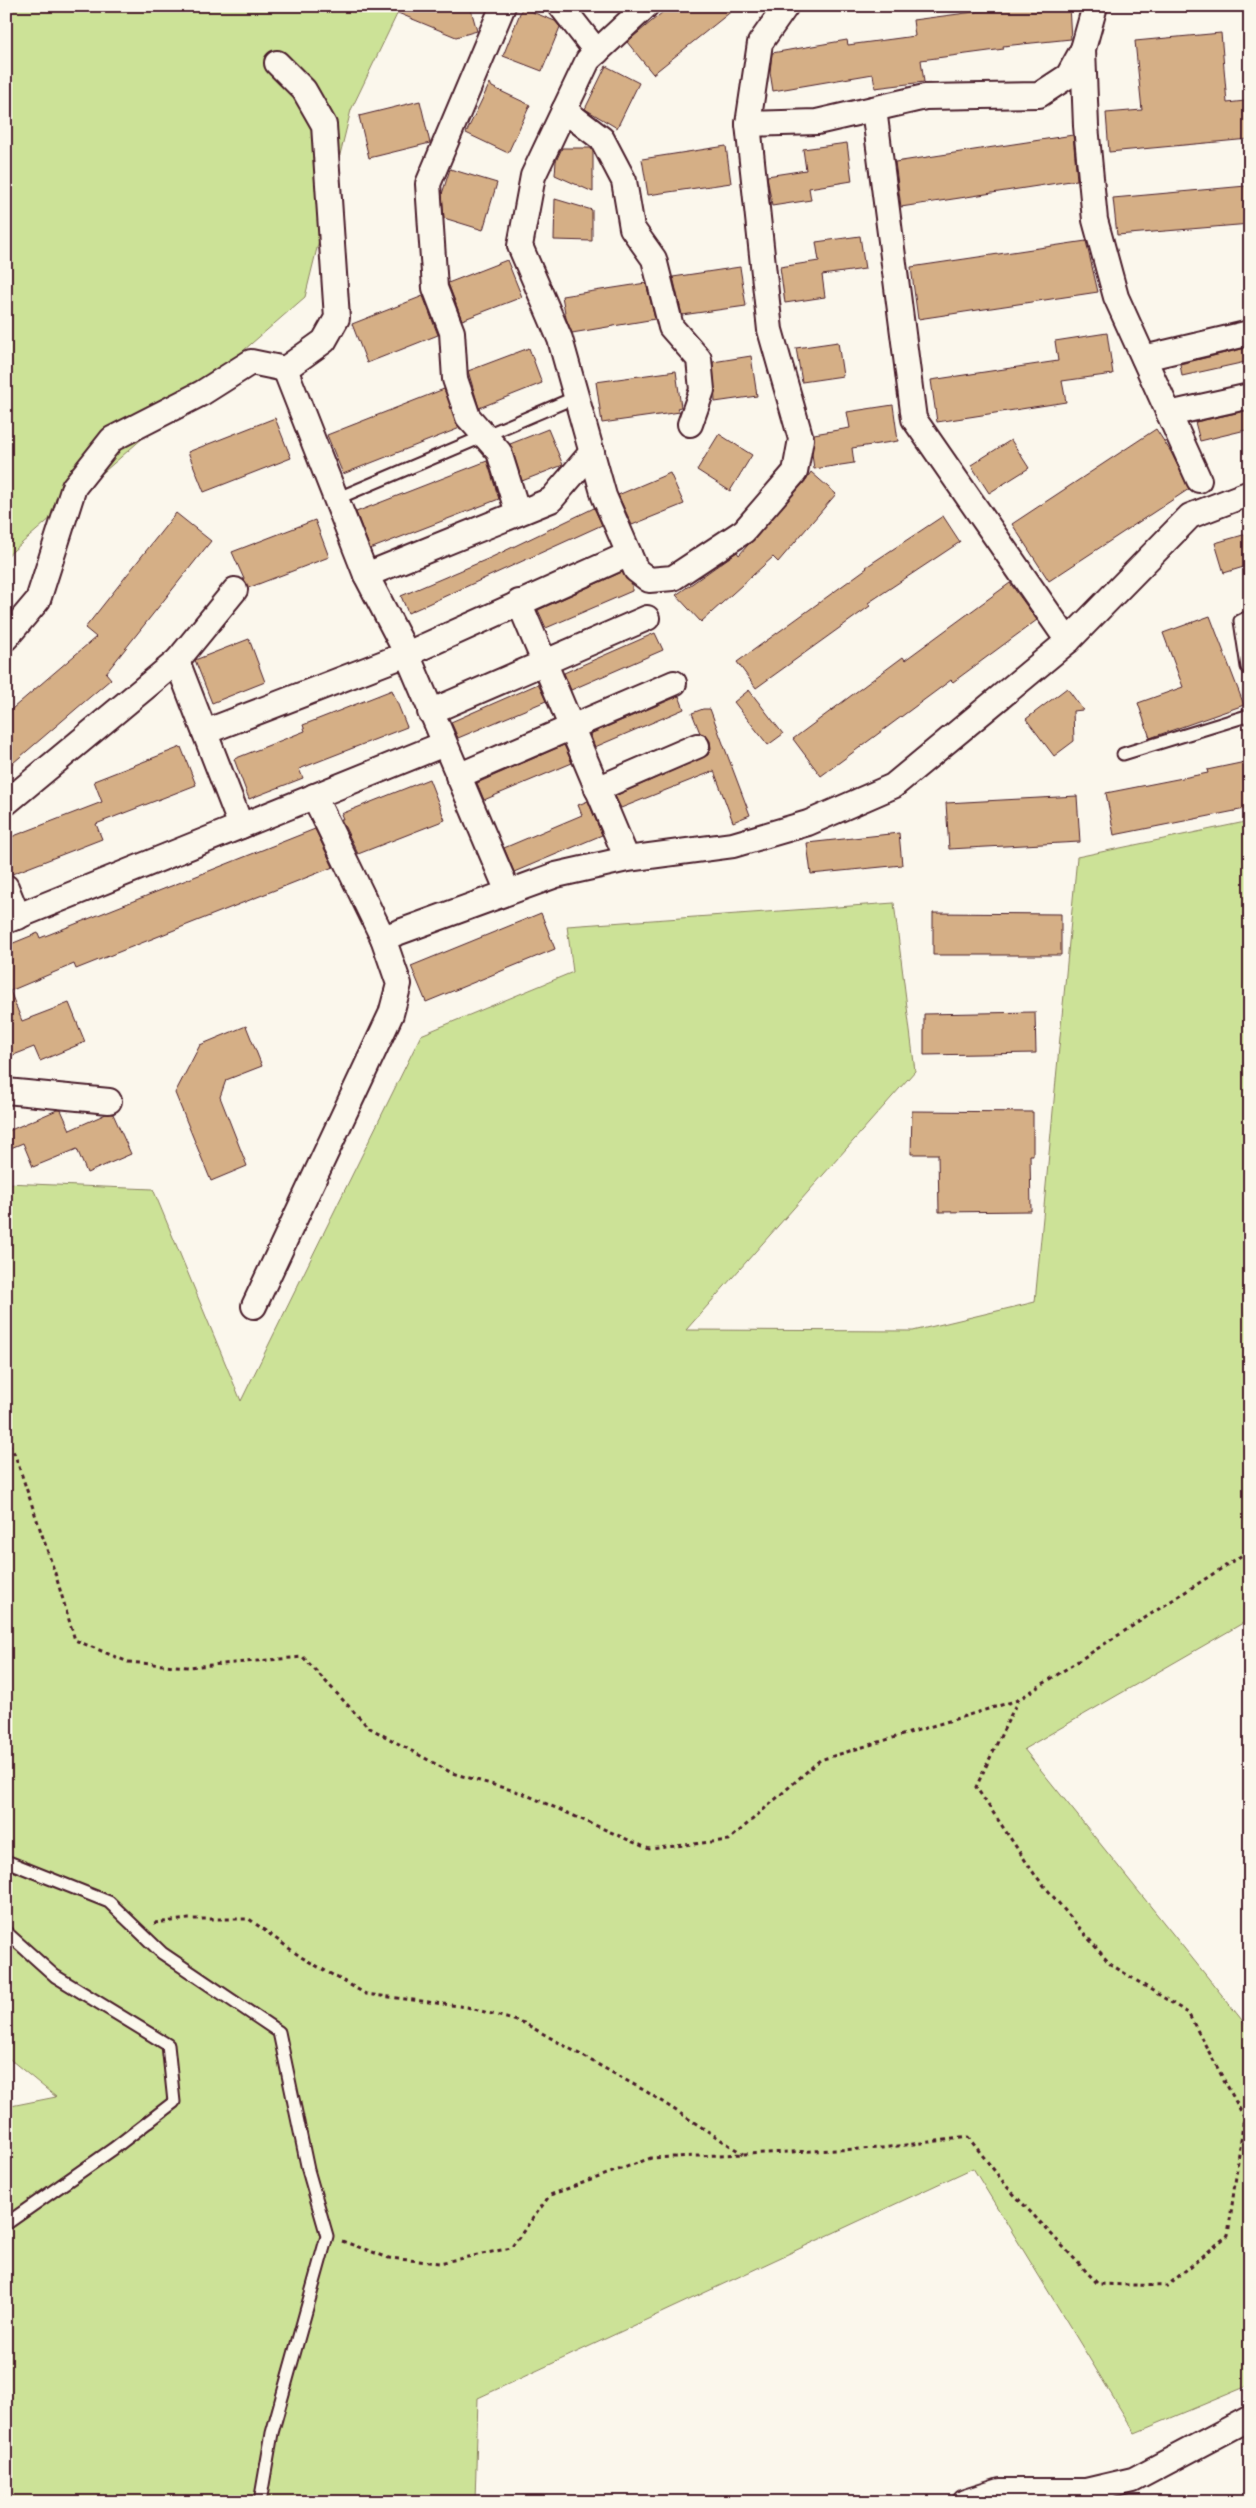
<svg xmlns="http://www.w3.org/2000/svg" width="1256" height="2508" font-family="Kalam,sans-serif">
  <rect width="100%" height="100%" fill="#fbf7ec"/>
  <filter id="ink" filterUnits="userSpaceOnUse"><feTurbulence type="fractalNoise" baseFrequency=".02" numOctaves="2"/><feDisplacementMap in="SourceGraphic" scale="10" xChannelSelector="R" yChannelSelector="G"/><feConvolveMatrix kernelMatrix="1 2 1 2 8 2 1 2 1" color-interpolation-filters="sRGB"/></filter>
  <g filter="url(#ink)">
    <g fill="#cce297" stroke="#8b8061">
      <polygon points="6,6 401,6 351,110 305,297 6,557"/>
      <polygon points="1250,821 1250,1619 1024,1749 1250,2030 1250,2385 1135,2433 973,2168 478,2398 475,2502 6,2502 6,2107 56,2097 6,2056 6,1183 153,1189 241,1401 421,1035 573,972 567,926 894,903 915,1071 686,1330 913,1331 1035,1302 1077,857"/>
    </g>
    <g fill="#d5af86" stroke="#4a1f2b">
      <polygon points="381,6 470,6 477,31 456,37"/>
      <polygon points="670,6 738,6 653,74 627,42"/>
      <polygon points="1020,6 1069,6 1071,39 1003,46 1004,49 921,60 924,82 875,88 873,74 773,91 770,72 772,53 847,40 848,45 915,36 913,20"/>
      <polygon points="522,8 555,21 560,27 542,71 503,56"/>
      <polygon points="1221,33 1227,103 1245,101 1249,139 1109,152 1106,113 1142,110 1135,41"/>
      <polygon points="606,66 639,83 617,128 585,109"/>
      <polygon points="490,83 492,87 530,105 508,153 466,133"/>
      <polygon points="420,101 430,143 369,158 359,116"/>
      <polygon points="1073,135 1077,180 901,207 895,162"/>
      <polygon points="847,143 852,181 809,188 811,200 772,206 767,176 806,170 803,149"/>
      <polygon points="726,146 731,183 648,195 642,159"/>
      <polygon points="562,148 591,148 593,152 593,192 555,175 556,161"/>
      <polygon points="450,169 497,183 483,230 444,218 442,194"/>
      <polygon points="1246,186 1250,224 1117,235 1113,198"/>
      <polygon points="555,199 592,210 592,241 554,240"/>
      <polygon points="860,236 865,269 822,275 825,297 785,303 780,267 819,261 816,242"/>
      <polygon points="1086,241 1098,292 918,319 911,267"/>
      <polygon points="507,260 522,297 462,320 448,283"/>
      <polygon points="740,267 746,306 682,315 673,277"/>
      <polygon points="646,283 655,319 572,333 566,318 562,296"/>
      <polygon points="423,296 438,335 367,363 352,324"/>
      <polygon points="1107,333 1113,374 1062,381 1066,402 937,422 931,380 1058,361 1055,341"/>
      <polygon points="838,342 843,376 802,382 796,348"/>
      <polygon points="1250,347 1250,361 1182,376 1180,364"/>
      <polygon points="529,348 542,383 479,408 468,371"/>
      <polygon points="751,356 757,396 715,402 713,362"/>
      <polygon points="676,371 681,407 677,408 680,412 602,423 596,382"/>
      <polygon points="444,389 460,428 343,474 327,435"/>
      <polygon points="893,405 898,441 852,448 854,463 814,469 812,454 814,434 850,428 847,412"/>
      <polygon points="1250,410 1250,429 1200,441 1195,422"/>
      <polygon points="275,418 291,458 204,492 188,452"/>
      <polygon points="548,429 563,465 522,481 510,444"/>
      <polygon points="1156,429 1171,452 1189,489 1049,581 1012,524"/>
      <polygon points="719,434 752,455 730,491 697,470"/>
      <polygon points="1011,440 1029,468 989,493 971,465"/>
      <polygon points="487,461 499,499 370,549 356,512"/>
      <polygon points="811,472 836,494 778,562 773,557 701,622 676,595 737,552 739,555 805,481"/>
      <polygon points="670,473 684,504 632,525 618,495"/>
      <polygon points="594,508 602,525 408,613 401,596 490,558"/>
      <polygon points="176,513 211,541 106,673 111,679 6,769 6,714 96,637 85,628"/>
      <polygon points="943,516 960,542 868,603 870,606 756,688 737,662 867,568 866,567"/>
      <polygon points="315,520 329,557 248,588 232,552"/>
      <polygon points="1250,533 1250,565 1224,573 1215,543"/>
      <polygon points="622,572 632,584 632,591 546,628 538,610"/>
      <polygon points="1010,583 1037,620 953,682 951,680 821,776 793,739 903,657 905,660"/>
      <polygon points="1210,616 1244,705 1150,738 1138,703 1183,687 1163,633"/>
      <polygon points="655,633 663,650 571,690 564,673"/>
      <polygon points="249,639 265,682 212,703 195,660"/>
      <polygon points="538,684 546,701 458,738 451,722"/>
      <polygon points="1067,688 1083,710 1073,711 1074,741 1054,756 1026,719"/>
      <polygon points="392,690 407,727 299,769 303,778 249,799 234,759 305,731 303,725"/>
      <polygon points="749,690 783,734 768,745 734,702"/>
      <polygon points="679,696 684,709 595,747 590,734"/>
      <polygon points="703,709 710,709 750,815 733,822 714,771 621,808 615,796 708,755 711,748 710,741 706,735 700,733 692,713"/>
      <polygon points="564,745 572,763 484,800 477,783"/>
      <polygon points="181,747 196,785 96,824 102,839 12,874 6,859 6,839 102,802 94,781"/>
      <polygon points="1250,761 1250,808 1114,835 1106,793 1208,773 1207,770"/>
      <polygon points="429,779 445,820 358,854 341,819 343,819 341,814"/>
      <polygon points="1077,796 1080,842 949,849 946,803"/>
      <polygon points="588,801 602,835 514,872 504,848 582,815 578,805"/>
      <polygon points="315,829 333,867 76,969 74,964 10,991 22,1021 69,1003 85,1042 40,1061 34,1047 6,1058 6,946 38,933 40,938"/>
      <polygon points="899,833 902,865 811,874 807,843"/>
      <polygon points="541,913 555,949 426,1002 411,966"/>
      <polygon points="933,913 1061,914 1061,955 933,955"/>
      <polygon points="1035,1012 1036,1053 924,1055 924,1014"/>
      <polygon points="246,1026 262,1066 226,1080 220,1097 247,1166 211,1181 175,1093 200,1045"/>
      <polygon points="57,1110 61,1110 70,1130 106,1114 113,1114 131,1154 87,1173 77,1149 33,1167 23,1143 6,1150 6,1132"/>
      <polygon points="912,1111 1033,1112 1033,1155 1030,1155 1031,1211 939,1212 938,1154 911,1154"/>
    </g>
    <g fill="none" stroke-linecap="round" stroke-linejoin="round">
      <defs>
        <g id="service">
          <polyline points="336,499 576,397"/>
          <polyline points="1250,616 1240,621 1247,667 1250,667"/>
          <polyline points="1123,754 1250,715"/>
          <polyline points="6,1861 109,1902 162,1953 279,2032 308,2170 327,2236 272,2433 260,2502"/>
          <polyline points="6,1932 55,1976 168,2045 174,2102 113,2149 6,2224"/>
        </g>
        <g id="minor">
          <polyline points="503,6 428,184 435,288 452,332 455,379 468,417 499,452 518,513"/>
          <polyline points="561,6 597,52"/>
          <polyline points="646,6 588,60 533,176 520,246 560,339 604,496 636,570 649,580 673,578 744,531 795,472 801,439 770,330 748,124 760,43 786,6"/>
          <polyline points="1083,49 1086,126 1095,220 1116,297 1199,480"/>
          <polyline points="874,109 914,419 1068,641"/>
          <polyline points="564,110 602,139 624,181 632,228 654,259 671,327 699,359 702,390 690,424"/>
          <polyline points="748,124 817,122 925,97 1039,95 1068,76 1083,49 1095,6"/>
          <polyline points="1144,358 1250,333"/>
          <polyline points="285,369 366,575 407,654 508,892"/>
          <polyline points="1169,414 1250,396"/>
          <polyline points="366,575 551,500 592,452"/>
          <polyline points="519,602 627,859"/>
          <polyline points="6,638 38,600 74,487 112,439 202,393 251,362 285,369 324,341 337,318 324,125 304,90 277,63"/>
          <polyline points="177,661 241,826"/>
          <polyline points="430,712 647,618"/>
          <polyline points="205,732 407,654 629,554"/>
          <polyline points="458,776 674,683"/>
          <polyline points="597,789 697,746"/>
          <polyline points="314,796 383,938"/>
          <polyline points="6,803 177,661 235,590"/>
          <polyline points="6,887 18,917"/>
          <polyline points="6,921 444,744"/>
          <polyline points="6,1091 109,1101"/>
          <polyline points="254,1306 391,1014 399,984 383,938 556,875 627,859 733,845 808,823 893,786 1068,641 1190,516 1250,493"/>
          <polyline points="965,2502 1000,2491 1086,2491 1133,2480 1250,2418"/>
        </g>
      </defs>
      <use href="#service" stroke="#4a1f2b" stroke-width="15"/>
      <use href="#minor" stroke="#4a1f2b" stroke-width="28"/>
      <g stroke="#4a1f2b" stroke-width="3" stroke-dasharray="4 4" stroke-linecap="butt">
        <polyline points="6,1437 15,1455 55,1573 75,1640 128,1662 188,1667 303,1657 368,1727 452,1773 522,1793 649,1849 729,1840 820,1760 1018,1700"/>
        <polyline points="154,1923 189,1919 249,1919 301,1957 366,1994 467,2007 524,2023 647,2092 743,2154"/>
        <polyline points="342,2241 389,2258 439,2263 511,2248 550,2195 651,2158 882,2148 968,2137 1008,2188 1098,2284 1167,2286 1228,2235 1244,2117 1188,2013 1110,1964 1035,1875 976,1787 1018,1700 1250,1550"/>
      </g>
      <use href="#service" stroke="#fbf7ec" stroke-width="11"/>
      <use href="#minor" stroke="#fbf7ec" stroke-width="24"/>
    </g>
  </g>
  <rect width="1256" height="2508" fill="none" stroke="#fbf7ec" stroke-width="25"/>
  <rect x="12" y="12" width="1231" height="2483" fill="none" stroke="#4a1f2b" stroke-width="2" filter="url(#ink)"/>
</svg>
